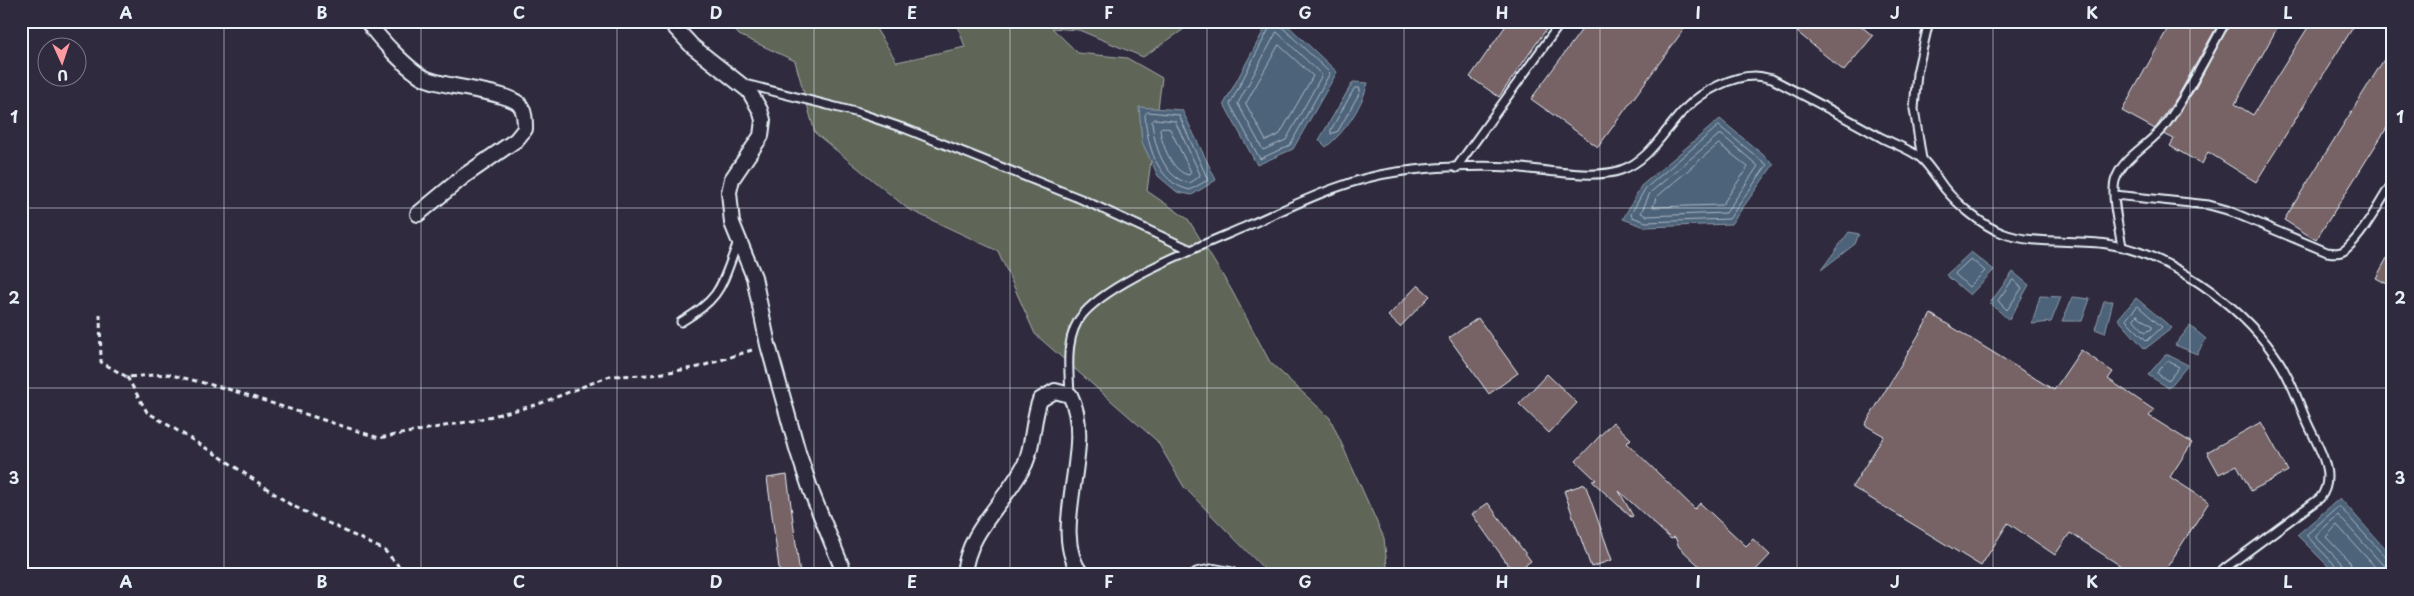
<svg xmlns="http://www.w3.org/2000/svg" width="2414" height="596" font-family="'Playpen Sans',sans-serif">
  <rect width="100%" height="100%" fill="#2f2a3d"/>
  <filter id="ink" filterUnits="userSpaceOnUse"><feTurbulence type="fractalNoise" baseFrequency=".02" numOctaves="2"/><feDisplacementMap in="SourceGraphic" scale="10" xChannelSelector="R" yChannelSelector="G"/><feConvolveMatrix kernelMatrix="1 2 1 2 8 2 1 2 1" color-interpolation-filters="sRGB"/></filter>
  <g filter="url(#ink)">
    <polygon fill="#5f6659" stroke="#a4aca8" points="727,21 871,21 897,62 965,47 956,21 1196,21 1143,57 1079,30 1052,28 1078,53 1127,58 1162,78 1147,191 1188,219 1231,289 1270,362 1330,418 1384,538 1388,575 1270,575 1184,487 1157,441 1035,334 998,251 908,209 815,133 795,61 739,35"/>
    <g fill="#4e6379" stroke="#8c9cac">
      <polygon points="1269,21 1283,21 1337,72 1293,149 1257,165 1224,104"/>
      <path d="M1353,82L1368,83C1361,108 1346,131 1326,147L1319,140Z"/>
      <polygon points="1139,107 1182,110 1216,180 1192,195 1177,192 1158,176 1142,142"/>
      <polygon points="1720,119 1774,164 1731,224 1645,227 1623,219 1641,186"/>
      <polygon points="1849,232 1859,234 1855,244 1821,270"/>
      <polygon points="1971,252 1994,270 1970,295 1946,275"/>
      <polygon points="2013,272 2029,285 2009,320 1990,303"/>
      <polygon points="2040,296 2061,297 2051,322 2032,324"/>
      <polygon points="2073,297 2090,299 2082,321 2062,321"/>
      <polygon points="2136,298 2172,328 2145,349 2118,319"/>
      <polygon points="2104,301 2113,301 2105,333 2095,329"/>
      <polygon points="2190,326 2206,339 2197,354 2175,345"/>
      <polygon points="2166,354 2188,365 2169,388 2148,375"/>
      <polygon points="2340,498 2393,558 2393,575 2337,575 2297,535"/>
    </g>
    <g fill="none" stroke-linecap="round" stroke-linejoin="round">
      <g stroke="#aab8c5" stroke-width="1">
        <polyline points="1273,21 1230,104 1260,159 1290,145 1330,73 1282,27 1280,21"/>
        <polygon points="1277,32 1322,75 1286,140 1263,150 1238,104"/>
        <polygon points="1279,45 1313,76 1280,134 1266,141 1246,104"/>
        <polygon points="1355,88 1360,88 1360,92 1338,131 1331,134 1331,130"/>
        <path d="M1148,112L1179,115L1208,180L1190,190C1157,183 1147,145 1145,115Z"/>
        <path d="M1155,119L1175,121L1200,174L1199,177L1190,183C1164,180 1154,144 1152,122Z"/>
        <polygon points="1719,126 1767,165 1729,219 1646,222 1632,217 1631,214 1645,189"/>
        <path d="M1163,127L1170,129L1191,172L1189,175C1173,173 1161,144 1160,129Z"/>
        <polygon points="1719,135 1722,135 1758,166 1726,213 1647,216 1641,213 1650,193"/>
        <polygon points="1719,144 1748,167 1722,205 1653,207 1656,198"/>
        <polygon points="1971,259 1985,271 1969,287 1955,274"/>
        <polygon points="2013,280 2022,288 2007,310 1998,301"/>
        <polygon points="2138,306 2162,327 2147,341 2126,320"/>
        <polygon points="2137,315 2152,326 2152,329 2145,332 2134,320"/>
        <polygon points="2168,361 2179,367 2168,381 2157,373"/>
        <polyline points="2341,575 2339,569 2306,535 2339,506 2387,559 2393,561"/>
        <polyline points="2347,575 2344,566 2315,536 2338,515 2382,564 2393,568"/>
        <polyline points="2354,575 2350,562 2326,537 2337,525 2377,569 2388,575"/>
      </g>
    </g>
    <g fill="#776265" stroke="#e8f1f8">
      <polygon points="1509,21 1552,21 1499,97 1470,77"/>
      <polygon points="1588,21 1690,21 1598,147 1531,99"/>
      <polygon points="1784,21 1855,21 1873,36 1844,71"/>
      <polygon points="2172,21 2220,21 2178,96 2155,129 2122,111"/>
      <polygon points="2231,21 2281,21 2235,104 2253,115 2312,21 2357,21 2256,182 2208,152 2202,164 2170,146 2174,139 2164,134 2195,89"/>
      <polygon points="2393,45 2393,118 2316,240 2284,220"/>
      <polygon points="2393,247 2393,287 2376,278"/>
      <polygon points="1418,285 1430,296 1400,327 1388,316"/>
      <polygon points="1931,314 2054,390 2081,350 2113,372 2108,379 2154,410 2149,416 2192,443 2170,477 2209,502 2162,575 2120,575 2124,568 2070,533 2055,555 2008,523 1981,566 1852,487 1884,436 1865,425"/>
      <polygon points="1478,318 1518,373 1489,394 1449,338"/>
      <polygon points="1547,374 1577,403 1549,433 1519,404"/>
      <polygon points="1613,422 1631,439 1627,443 1695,509 1700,503 1746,546 1753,539 1770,555 1751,575 1709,575 1679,547 1675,537 1671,539 1619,491 1633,516 1631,517 1592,481 1596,480 1576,461"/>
      <polygon points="2261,422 2288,471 2251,491 2237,465 2219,474 2207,452"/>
      <polygon points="787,475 800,575 780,575 767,478"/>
      <polygon points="1585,484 1612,560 1591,567 1564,491"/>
      <polygon points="1488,503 1531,561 1514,573 1472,514"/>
    </g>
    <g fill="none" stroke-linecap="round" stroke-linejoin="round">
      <defs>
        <g id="service">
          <polyline points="745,84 859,113 906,129 1081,199 1191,250"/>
          <polyline points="1922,159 1914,109 1917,73 1929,21"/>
          <polyline points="1456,168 1562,21"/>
          <path d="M2115,195L2209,205L2227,210L2327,252C2334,253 2341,254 2346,249C2365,232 2379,203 2393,182"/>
          <path d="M2122,246C2119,229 2111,197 2115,181C2123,155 2151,145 2166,124C2189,92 2207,55 2226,21"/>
          <path d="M681,322C723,297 721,285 738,242"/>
          <path d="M1070,395C1069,369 1064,336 1083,314C1114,279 1203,245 1247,226C1295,205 1344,179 1397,172C1430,167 1478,165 1511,167C1540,169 1594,180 1621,170C1651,160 1665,128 1687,107C1703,91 1732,76 1755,76C1761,76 1767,78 1772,79C1809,98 1846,118 1882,138C1894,144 1912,150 1922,159C1931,168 1938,180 1945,189C1959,206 1982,225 2002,233C2032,245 2075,239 2107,244C2168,253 2239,304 2274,354C2289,375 2297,398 2307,422C2317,445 2338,475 2320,498L2216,575"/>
        </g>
        <g id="minor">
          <path d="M367,21C378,37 409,72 427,79C448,88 505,91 519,104C525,110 525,121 525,129L516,140L464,176L418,214"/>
          <polyline points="669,21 692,46 749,91 760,110 763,120 761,136 732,179 729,192 732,223 754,277 768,345 798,452 811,491 845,575"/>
          <path d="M964,575C967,531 1006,502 1025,464C1034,444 1032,421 1040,400L1055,391L1070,395C1097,447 1046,532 1082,575"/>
          <polyline points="1198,575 1214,572 1230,575"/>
        </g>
      </defs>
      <use href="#service" stroke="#e8f1f8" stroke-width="11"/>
      <use href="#minor" stroke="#e8f1f8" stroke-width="18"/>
      <g stroke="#e8f1f8" stroke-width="3" stroke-dasharray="5 4" stroke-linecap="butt">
        <polyline points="100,314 101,362 127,377 168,374 228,389 379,438 472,421 536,405 610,376 651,375 699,367 755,349"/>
        <polyline points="127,377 147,412 222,458 291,505 384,550 407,575"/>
      </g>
      <use href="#service" stroke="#2f2a3d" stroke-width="7"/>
      <use href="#minor" stroke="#2f2a3d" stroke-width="14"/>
    </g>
  </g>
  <path fill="none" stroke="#e8f1f8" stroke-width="1" stroke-opacity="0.55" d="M224,21V575M421,21V575M617,21V575M814,21V575M1010,21V575M1207,21V575M1404,21V575M1600,21V575M1797,21V575M1993,21V575M2190,21V575M21,208H2393M21,388H2393"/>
  <rect width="2414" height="596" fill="none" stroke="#2f2a3d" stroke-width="55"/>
  <g transform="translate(62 62) rotate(177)"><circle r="24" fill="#2f2a3d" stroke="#797a88"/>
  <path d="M0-4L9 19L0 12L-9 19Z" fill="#ff9aa2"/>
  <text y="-8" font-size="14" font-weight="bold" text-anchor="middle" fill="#e8f1f8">U</text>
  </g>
  <rect x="28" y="28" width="2358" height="540" fill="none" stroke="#e8f1f8" stroke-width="2"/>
  <g font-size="16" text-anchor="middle" font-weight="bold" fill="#e8f1f8">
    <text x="126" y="19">A</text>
    <text x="322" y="19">B</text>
    <text x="519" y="19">C</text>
    <text x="716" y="19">D</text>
    <text x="912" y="19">E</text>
    <text x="1109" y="19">F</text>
    <text x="1305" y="19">G</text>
    <text x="1502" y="19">H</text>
    <text x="1698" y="19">I</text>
    <text x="1895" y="19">J</text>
    <text x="2092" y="19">K</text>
    <text x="2288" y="19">L</text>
    <text x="14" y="123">1</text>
    <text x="2400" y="123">1</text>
    <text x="14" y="304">2</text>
    <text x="2400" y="304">2</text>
    <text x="14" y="484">3</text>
    <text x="2400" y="484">3</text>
    <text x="126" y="588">A</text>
    <text x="322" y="588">B</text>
    <text x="519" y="588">C</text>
    <text x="716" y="588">D</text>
    <text x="912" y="588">E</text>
    <text x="1109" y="588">F</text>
    <text x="1305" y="588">G</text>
    <text x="1502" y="588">H</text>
    <text x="1698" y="588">I</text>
    <text x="1895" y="588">J</text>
    <text x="2092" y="588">K</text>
    <text x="2288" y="588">L</text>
  </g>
</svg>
